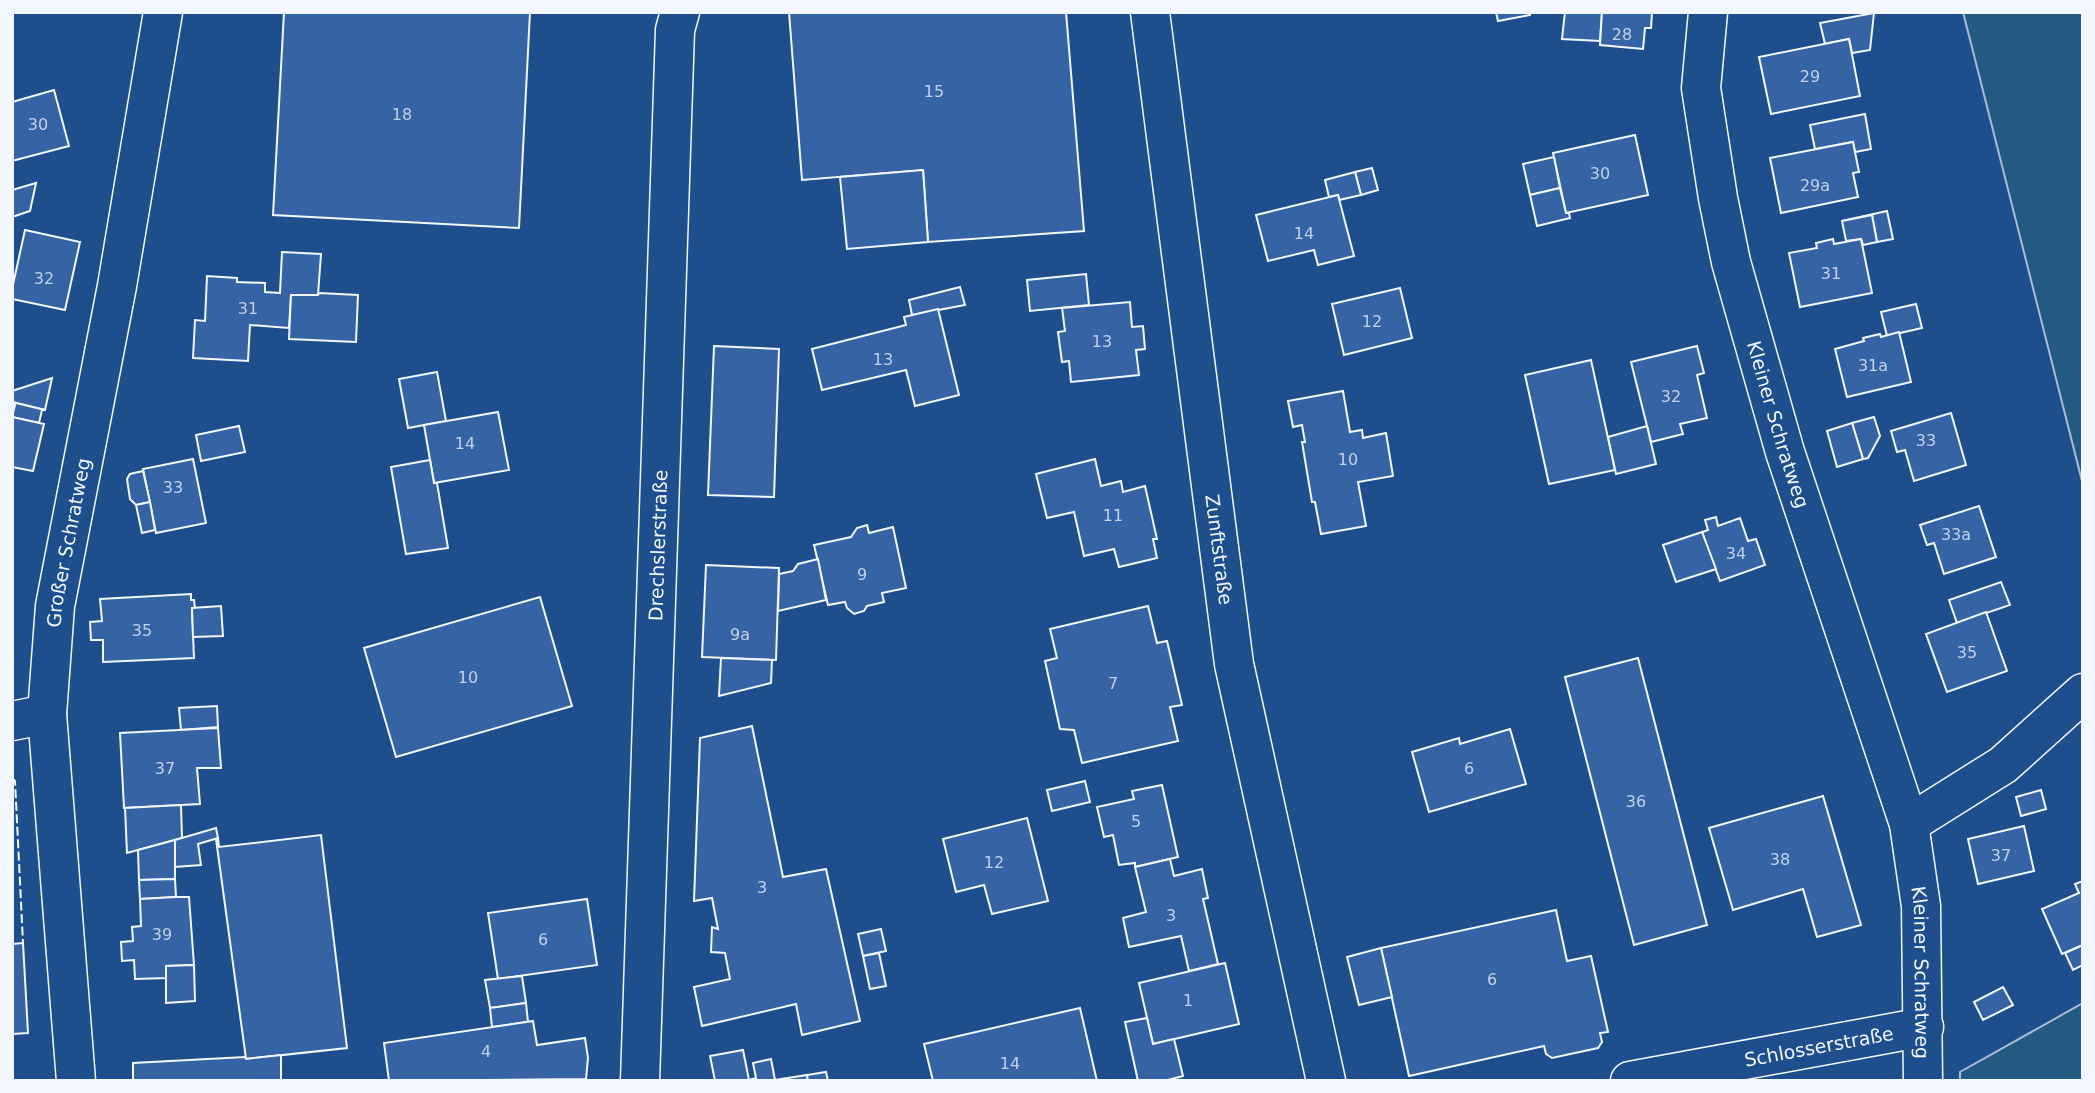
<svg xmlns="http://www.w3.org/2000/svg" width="2095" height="1093" font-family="'DejaVu Sans',sans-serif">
  <rect width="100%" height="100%" fill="#1f4e8c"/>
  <g fill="#245a82" stroke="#a8bbd7" stroke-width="2">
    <polygon points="1963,12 2083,12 2083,485"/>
    <polygon points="2083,1003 2083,1081 1960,1081 1960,1072"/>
  </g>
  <g fill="#3563a3" stroke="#f2f6ff" stroke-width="2">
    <polygon points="284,12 530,12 519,228 273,215"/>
    <polygon points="789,12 1066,12 1084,231 928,242 923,170 802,180"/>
    <polygon points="1496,12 1530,12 1530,15 1498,21"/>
    <polygon points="1565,12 1602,12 1600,41 1562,39"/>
    <polygon points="1602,12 1652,12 1651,28 1645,28 1643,49 1600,45"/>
    <polygon points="1874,13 1870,50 1852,53 1849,39 1825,44 1820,23"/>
    <polygon points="1849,39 1860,96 1771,114 1759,57"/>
    <polygon points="54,90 69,146 12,161 12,102"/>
    <polygon points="1865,114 1871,149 1855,152 1853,142 1815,149 1810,125"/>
    <polygon points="1635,135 1648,195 1566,213 1553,153"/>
    <polygon points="1853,142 1859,172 1853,173 1858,197 1781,213 1770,158"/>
    <polygon points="1554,157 1560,188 1530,195 1523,164"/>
    <polygon points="1372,168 1378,190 1361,195 1355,172"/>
    <polygon points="923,170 928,242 847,249 840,177"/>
    <polygon points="1355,172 1361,195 1339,200 1338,195 1329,197 1325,180"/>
    <polygon points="36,183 30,211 12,217 12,190"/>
    <polygon points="1560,188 1566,213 1569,213 1570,218 1537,226 1530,195"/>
    <polygon points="1338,195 1354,256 1318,265 1314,250 1268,261 1256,215"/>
    <polygon points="1887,211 1893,239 1877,242 1872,215 1842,221"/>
    <polygon points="1872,215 1877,242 1863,245 1861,239 1846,241 1842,221"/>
    <polygon points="25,230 80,242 65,310 12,299 12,289"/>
    <polygon points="1833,239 1834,244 1861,239 1872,293 1800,307 1789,253 1817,248 1816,243"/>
    <polygon points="282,252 321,254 318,295 291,295 289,328 250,325 248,361 193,358 195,320 205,321 207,276 237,278 237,282 265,283 265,292 280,293"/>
    <polygon points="1086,274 1089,305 1030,311 1027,280"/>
    <polygon points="960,287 965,305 912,315 909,300"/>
    <polygon points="1400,288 1412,338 1344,355 1332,304"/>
    <polygon points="319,293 358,295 356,342 289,339 291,295 318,295"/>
    <polygon points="1130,302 1132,327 1143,326 1145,349 1136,350 1139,375 1071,382 1069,361 1062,362 1058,332 1065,331 1062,308"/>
    <polygon points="1916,304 1922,328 1887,336 1881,312"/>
    <polygon points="938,309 959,395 915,406 906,370 822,390 812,349 906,325 904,317"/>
    <polygon points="1899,332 1911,382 1847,397 1835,349 1864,341 1863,338 1880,334 1881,337"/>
    <polygon points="714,346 779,349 774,497 708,495"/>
    <polygon points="1697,346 1704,373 1697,375 1707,418 1680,424 1683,434 1651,442 1631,362"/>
    <polygon points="1591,360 1615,470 1549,484 1525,375"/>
    <polygon points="437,372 446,421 408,428 399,379"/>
    <polygon points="52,378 45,410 12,402 12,391"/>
    <polygon points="1343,391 1350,432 1362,430 1363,438 1386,433 1393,476 1358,482 1366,526 1321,534 1315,502 1312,502 1302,442 1305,442 1302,425 1293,427 1288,401"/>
    <polygon points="12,402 45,410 42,410 39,423 12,417 15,405"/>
    <polygon points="498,412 509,470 434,483 424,425"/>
    <polygon points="1951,413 1966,465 1914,481 1905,450 1897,452 1891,431"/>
    <polygon points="12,417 44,424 33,471 12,467"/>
    <polygon points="1874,417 1880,436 1868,458 1863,459 1852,423"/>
    <polygon points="1852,423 1863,459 1837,467 1827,431"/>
    <polygon points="239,426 245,452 201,461 196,435"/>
    <polygon points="1647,426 1656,464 1616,474 1608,437"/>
    <polygon points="193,459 206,523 156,533 143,469"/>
    <polygon points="1095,459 1101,486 1121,481 1123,492 1145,486 1157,539 1153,539 1157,558 1119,567 1114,549 1084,556 1074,512 1047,518 1036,474"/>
    <polygon points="430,460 434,483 437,483 448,548 406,554 391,467"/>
    <polygon points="143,471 150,502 136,505 130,499 127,479 130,474"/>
    <polygon points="150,502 155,530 142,533 136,505"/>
    <polygon points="1979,506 1996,557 1944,574 1934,543 1927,545 1920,525"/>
    <polygon points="1716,517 1718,526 1740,518 1748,541 1756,539 1765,565 1720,581 1702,532 1708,530 1705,520"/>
    <polygon points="867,525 869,533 893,527 906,588 882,593 884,602 867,606 864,611 854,614 847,608 845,602 828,605 814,545 851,537 857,528"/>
    <polygon points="1702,532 1716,569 1676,582 1663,545"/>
    <polygon points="818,559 826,600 778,611 779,574 793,571 798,564"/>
    <polygon points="706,565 779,568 776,660 702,657"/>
    <polygon points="2001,582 2010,605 1957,623 1949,600"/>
    <polygon points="191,594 191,600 194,600 195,608 192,608 194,658 103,662 103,640 91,640 90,622 102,621 100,599"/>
    <polygon points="540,597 572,706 396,757 364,648"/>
    <polygon points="221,606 223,636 193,637 192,608"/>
    <polygon points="1148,606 1157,643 1167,641 1182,705 1170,707 1178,741 1082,763 1074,730 1060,729 1045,661 1057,658 1050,629"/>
    <polygon points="1986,612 2007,671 1947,692 1926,634"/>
    <polygon points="721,658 772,660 771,683 719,696"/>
    <polygon points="1638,658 1707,925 1634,945 1565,677"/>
    <polygon points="217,706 218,727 181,730 179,708"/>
    <polygon points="752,726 783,877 826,869 860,1021 802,1035 796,1004 702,1026 694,987 730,979 725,953 711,952 712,927 718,929 712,898 694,901 700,738"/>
    <polygon points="218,728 221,768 197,768 200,804 124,808 120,733"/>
    <polygon points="1510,729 1526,784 1429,812 1412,752 1459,738 1460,744"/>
    <polygon points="1085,781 1090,802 1052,811 1047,790"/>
    <polygon points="1162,785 1178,857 1135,867 1135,863 1119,865 1113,835 1104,837 1097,807 1134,799 1132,791"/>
    <polygon points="2041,790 2046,809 2021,816 2016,797"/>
    <polygon points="1823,796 1861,925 1817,937 1803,889 1733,910 1709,828"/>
    <polygon points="181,805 182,838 127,853 125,808"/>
    <polygon points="1027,818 1048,901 992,914 984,885 956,892 943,839"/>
    <polygon points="2024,826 2034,871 1978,884 1968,839"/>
    <polygon points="216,828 218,838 198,844 201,865 175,867 175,840"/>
    <polygon points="321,835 347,1048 246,1059 216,839 218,838 219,847"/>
    <polygon points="175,840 175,879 139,880 138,850"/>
    <polygon points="1170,859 1174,876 1202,869 1208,898 1203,899 1218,964 1189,971 1181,936 1129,947 1123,918 1146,912 1135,867"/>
    <polygon points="175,879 176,897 140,899 139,880"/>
    <polygon points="2083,881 2083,945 2062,954 2042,909 2079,893 2075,884"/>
    <polygon points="176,897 189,897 194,965 166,966 167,978 135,979 134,960 122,961 121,942 133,941 132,927 141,926 140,899"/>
    <polygon points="587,899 597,965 498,979 488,913"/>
    <polygon points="1556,910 1567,961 1591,956 1608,1032 1600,1033 1602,1042 1598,1048 1552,1058 1546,1054 1544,1046 1409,1076 1381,948"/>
    <polygon points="881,929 886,951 863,956 858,934"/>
    <polygon points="23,943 28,1033 12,1034 12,944"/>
    <polygon points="2083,945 2083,965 2073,970 2065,953"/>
    <polygon points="1381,948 1392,997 1359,1005 1347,957"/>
    <polygon points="879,953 886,986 870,989 863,956"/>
    <polygon points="1225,963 1239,1024 1153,1044 1139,983"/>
    <polygon points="194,965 195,1001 166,1003 166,966"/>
    <polygon points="522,976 526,1003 490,1008 485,980"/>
    <polygon points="2003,987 2013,1005 1983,1020 1974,1002"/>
    <polygon points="526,1003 528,1022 492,1027 490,1008"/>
    <polygon points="1080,1008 1097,1081 933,1081 924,1044"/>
    <polygon points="1147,1018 1153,1044 1174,1039 1183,1076 1164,1081 1138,1081 1125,1022"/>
    <polygon points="533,1021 537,1045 585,1038 588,1058 586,1079 389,1081 384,1043"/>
    <polygon points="743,1050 749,1080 756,1078 753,1063 771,1059 775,1080 807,1075 808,1081 715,1081 710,1056"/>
    <polygon points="281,1055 281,1081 133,1081 133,1063 245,1057 246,1059"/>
    <polygon points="826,1072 828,1081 808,1081 807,1075"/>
  </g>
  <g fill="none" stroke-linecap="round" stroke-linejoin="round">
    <defs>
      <g id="minor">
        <path id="s1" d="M1150,12L1234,664L1326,1081"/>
        <path id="s2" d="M1708,12L1701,88L1718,198L1731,262L1785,452L1909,824L1921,906L1923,1081"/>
        <polyline points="12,721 47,714"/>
        <polyline points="1909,824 2003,765 2083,693"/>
        <path id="s3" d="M76,1081L47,714L55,606L117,286L163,12"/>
        <path id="s4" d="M640,1081L675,30L680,12"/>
        <path id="s5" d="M1630,1081L1924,1027"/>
      </g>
    </defs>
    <use href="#minor" stroke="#f2f6ff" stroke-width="41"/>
    <use href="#minor" stroke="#1f4e8c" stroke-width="38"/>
    <polyline stroke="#f2f6ff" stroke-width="2" stroke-dasharray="9 3.5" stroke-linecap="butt" points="12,778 15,781 23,943"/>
  </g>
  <g text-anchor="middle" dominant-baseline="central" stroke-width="5" stroke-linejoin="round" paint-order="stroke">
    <g font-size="16" fill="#c3d1e8">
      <text x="1622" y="34">28</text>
      <text x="1810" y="76">29</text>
      <text x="934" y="91">15</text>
      <text x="402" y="114">18</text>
      <text x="38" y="124">30</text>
      <text x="1600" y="173">30</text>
      <text x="1815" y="185">29a</text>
      <text x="1304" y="233">14</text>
      <text x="1831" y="273">31</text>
      <text x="44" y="278">32</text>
      <text x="248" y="308">31</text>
      <text x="1372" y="321">12</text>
      <text x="1102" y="341">13</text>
      <text x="883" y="359">13</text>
      <text x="1873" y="365">31a</text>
      <text x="1671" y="396">32</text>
      <text x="1926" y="440">33</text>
      <text x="465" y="443">14</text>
      <text x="1348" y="459">10</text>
      <text x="173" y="487">33</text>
      <text x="1113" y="515">11</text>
      <text x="1956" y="534">33a</text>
      <text x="1736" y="553">34</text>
      <text x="862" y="574">9</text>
      <text x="142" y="630">35</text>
      <text x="740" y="634">9a</text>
      <text x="1967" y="652">35</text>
      <text x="468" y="677">10</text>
      <text x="1113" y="683">7</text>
      <text x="165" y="768">37</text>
      <text x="1469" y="768">6</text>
      <text x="1636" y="801">36</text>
      <text x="1136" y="821">5</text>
      <text x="2001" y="855">37</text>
      <text x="1780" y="859">38</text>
      <text x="994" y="862">12</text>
      <text x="762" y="887">3</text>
      <text x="1171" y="915">3</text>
      <text x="162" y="934">39</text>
      <text x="543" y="939">6</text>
      <text x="1492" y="979">6</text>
      <text x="1188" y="1000">1</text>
      <text x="486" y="1051">4</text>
      <text x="1010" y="1063">14</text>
    </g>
    <g font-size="19" fill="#f2f6ff" stroke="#1f4e8c">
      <text stroke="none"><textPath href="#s2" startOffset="422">Kleiner Schratweg</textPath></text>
      <text stroke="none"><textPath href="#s3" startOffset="541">Großer Schratweg</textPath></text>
      <text stroke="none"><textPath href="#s4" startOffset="536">Drechslerstraße</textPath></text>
      <text stroke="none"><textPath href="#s1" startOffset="542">Zunftstraße</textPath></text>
      <text stroke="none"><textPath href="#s2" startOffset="992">Kleiner Schratweg</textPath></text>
      <text stroke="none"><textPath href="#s5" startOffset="192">Schlosserstraße</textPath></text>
    </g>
  </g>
  <rect width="2095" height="1093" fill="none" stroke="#f2f6ff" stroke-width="28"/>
</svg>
